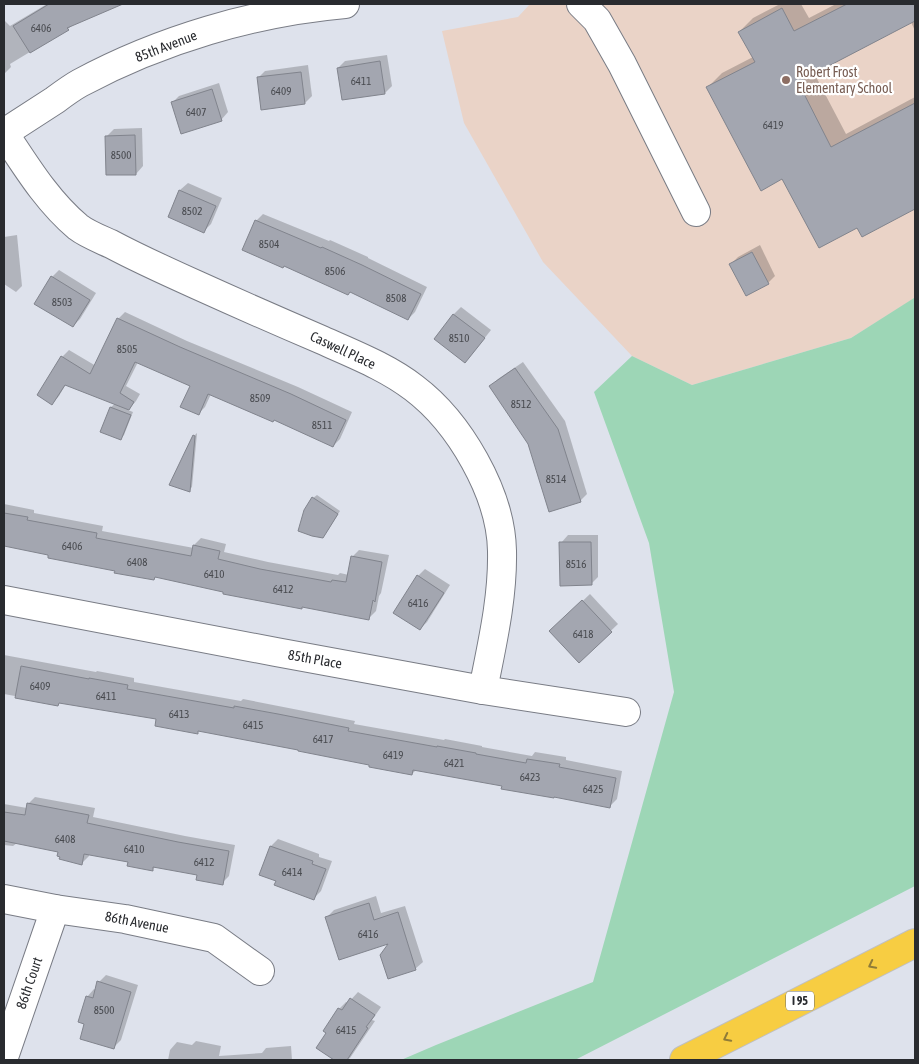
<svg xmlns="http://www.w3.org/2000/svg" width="919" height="1064" font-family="'Asap Condensed',sans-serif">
  <rect width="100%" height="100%" fill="#dee2ec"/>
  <polygon fill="#ead3c7" points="530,4 915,4 915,298 851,338 692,385 632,356 543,262 464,123 442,31 518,17"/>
  <polygon fill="#9dd6b6" points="914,298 915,300 915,886 575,1060 401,1060 436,1045 593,982 674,692 649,543 594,392 632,356 692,385 851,338"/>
  <g fill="#0003">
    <polygon points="47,4 121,4 74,24 68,29 10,64 11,67 4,74 4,22 5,21 10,26"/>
    <polygon points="780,4 801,4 809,18 836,4 915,4 915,31 911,22 814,73 846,134 915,97 915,208 862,236 857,226 708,87 722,73 753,57 739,32 753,18"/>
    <polygon points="387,55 392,86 385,93 338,68 345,61"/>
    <polygon points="308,65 312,96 305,103 258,78 265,71"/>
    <polygon points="219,83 228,112 221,120 172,103 179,96"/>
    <polygon points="142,128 143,166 136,174 107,136 114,129"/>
    <polygon points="188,183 222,198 211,224 204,231 169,216 180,190"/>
    <polygon points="263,214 329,241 330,240 368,257 368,258 427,287 415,312 408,319 256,221"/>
    <polygon points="17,235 22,286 16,292 4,284 4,237"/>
    <polygon points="760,245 775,276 768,283 746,294 731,264 738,257"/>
    <polygon points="59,270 96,293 80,319 73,326 52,277"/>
    <polygon points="461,307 491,330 472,354 465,362 435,338 454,314"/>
    <polygon points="125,312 187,341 298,387 352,412 340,439 333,446 275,419 211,394 205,407 198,414 191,386 138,362 126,386 140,394 136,401 128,410 133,412 124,435 120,439 102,431 111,407 116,403 66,384 59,396 52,404 38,395 62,357 69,350 96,366 118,319"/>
    <polygon points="523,362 565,421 587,494 580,501 529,443 491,386 498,379"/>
    <polygon points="197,433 192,487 189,490 194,436"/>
    <polygon points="317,495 340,511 326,533 313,498"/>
    <polygon points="4,504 34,510 34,513 103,526 102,531 194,548 194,545 201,538 226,544 224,552 268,562 338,575 340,573 349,575 352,557 359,550 389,555 381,593 379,596 376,611 369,618 225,591 156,576 154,579 50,554 4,545"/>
    <polygon points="568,535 598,535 598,577 591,584 561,543"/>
    <polygon points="425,569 450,585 427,622 420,629 418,576"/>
    <polygon points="590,594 618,624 579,661 551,631"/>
    <polygon points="4,655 96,672 97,671 134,678 134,682 241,701 243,699 355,721 354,724 444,740 445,739 482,746 482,747 532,756 535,752 566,757 566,760 622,771 617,799 610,806 503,785 416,770 412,774 370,764 200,730 197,732 158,718 60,702 58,704 4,694"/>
    <polygon points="35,797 95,808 93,817 185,836 235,845 229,876 222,883 199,874 156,866 152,870 130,862 89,853 89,856 82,863 60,851 17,843 13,846 4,845 4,804 27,808 28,804"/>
    <polygon points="278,839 319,854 319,857 332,861 321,891 314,898 278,881 261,874 271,846"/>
    <polygon points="376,896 381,913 405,906 423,962 415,969 391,942 327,917 334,910"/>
    <polygon points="106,975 138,985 121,1040 113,1048 86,1024 87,997 94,989 96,990 99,982"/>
    <polygon points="358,992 381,1007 372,1020 375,1021 350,1058 347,1060 336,1060 318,1048 328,1033 339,1009 346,1002 348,1003"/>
    <polygon points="196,1041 221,1046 219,1056 262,1053 266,1048 291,1046 292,1060 168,1060 170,1050 177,1042 192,1045"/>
  </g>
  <g fill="#a3a6b0" stroke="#81848d">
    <polygon points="49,4 123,4 67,28 69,30 30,53 13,26"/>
    <polygon points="847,4 915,4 915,21 798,82 831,147 915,103 915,209 862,237 857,228 819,248 782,179 761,191 706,87 755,62 738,32 782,8 794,31"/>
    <polygon points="380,61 385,94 342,100 337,68"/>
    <polygon points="301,72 305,104 261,110 257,77"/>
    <polygon points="212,89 222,121 181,134 171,102"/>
    <polygon points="135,135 136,175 106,175 105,136"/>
    <polygon points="179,190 216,206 204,233 168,217"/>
    <polygon points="255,220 321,248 322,247 362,265 421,294 408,320 350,292 348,295 284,266 283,268 242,250"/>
    <polygon points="752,252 769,284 746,296 729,264"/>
    <polygon points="51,276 90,300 73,327 34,304"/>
    <polygon points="453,314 485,338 465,363 434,339"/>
    <polygon points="117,318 180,347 291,394 346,420 333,447 274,420 273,422 208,394 199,415 180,407 190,386 135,362 120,393 134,402 129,410 65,385 52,405 37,395 61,356 90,374"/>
    <polygon points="515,368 558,429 581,502 549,512 528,444 489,386"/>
    <polygon points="110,407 131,415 121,440 100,432"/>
    <polygon points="193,435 195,436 190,492 169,485"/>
    <polygon points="312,497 338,514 323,538 312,536 298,531 304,510"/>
    <polygon points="4,513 28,517 27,520 97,533 96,538 191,556 193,545 220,551 218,559 260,569 331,582 332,580 346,582 351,556 382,562 375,602 373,600 369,620 302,607 302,609 223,594 223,592 155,577 154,580 114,573 115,571 48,558 48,555 4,546"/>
    <polygon points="559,542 591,542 592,585 560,586"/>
    <polygon points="417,575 444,593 420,630 393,613"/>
    <polygon points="582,600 612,632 579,663 549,631"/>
    <polygon points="21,666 89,679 89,678 128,685 127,689 234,708 234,706 278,714 349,728 348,731 437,747 437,746 476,753 476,754 526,763 527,759 560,764 559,767 616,778 610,808 554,797 554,798 501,789 502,786 413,770 412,775 369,767 369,765 298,751 298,750 198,731 198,734 155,726 156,719 59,703 58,706 15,698"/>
    <polygon points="27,803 89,815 87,823 178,842 229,851 223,885 196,880 197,875 153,867 153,871 127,866 128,862 84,854 82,865 59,859 60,857 57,856 58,852 4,841 4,812 25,815"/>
    <polygon points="270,846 313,861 312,864 326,869 314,900 274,885 276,881 259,875"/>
    <polygon points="369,903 374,920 398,912 416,970 388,979 380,955 388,944 339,960 325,917"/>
    <polygon points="97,981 131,992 114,1049 80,1039 84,1024 78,1022 86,996 93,998"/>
    <polygon points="350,998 375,1015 366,1027 368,1028 347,1060 334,1060 316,1048 326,1033 323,1031 338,1008 342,1010"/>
  </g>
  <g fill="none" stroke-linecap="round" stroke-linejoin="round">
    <defs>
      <g id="minor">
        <polyline points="581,4 597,20 622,64 696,212"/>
        <path d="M4,133C26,166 47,201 78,227C87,234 100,239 111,244C139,259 168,272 197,285C239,304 280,322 322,340C353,354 387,367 414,388C459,422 501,493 502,551C503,598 492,644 483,690"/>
        <path d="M4,133C21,122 38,111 55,100C63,94 71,88 80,83C160,40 254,12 345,4"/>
        <polyline points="4,600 276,652 483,690 626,712"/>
        <polyline points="4,899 55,909 125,919 214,938 260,971"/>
        <polyline points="4,1057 55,909"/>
      </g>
      <polyline id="highway" points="684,1060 915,943"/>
    </defs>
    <use href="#minor" stroke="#797c85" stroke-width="30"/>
    <use href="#highway" stroke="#bfbfc1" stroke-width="30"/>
    <use href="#minor" stroke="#fff" stroke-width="28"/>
    <use href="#highway" stroke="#f7cd42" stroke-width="28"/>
  </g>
  <defs><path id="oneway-chevron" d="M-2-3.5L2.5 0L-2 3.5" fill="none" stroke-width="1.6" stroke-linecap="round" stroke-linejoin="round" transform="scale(1.25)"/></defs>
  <g stroke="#907c38">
    <use href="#oneway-chevron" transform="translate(872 965) rotate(153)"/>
    <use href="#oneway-chevron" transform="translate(727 1038) rotate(153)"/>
  </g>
  <circle fill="#8d6e63" stroke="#fff" stroke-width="2" cx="786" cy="80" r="5"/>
  <g text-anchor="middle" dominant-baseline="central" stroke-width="4.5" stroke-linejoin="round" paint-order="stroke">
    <g font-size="11" fill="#484a4f">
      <text x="41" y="28">6406</text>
      <text x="361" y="81">6411</text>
      <text x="281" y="91">6409</text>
      <text x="196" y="112">6407</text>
      <text x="773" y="125">6419</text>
      <text x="121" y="155">8500</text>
      <text x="192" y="211">8502</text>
      <text x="269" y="244">8504</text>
      <text x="335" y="271">8506</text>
      <text x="396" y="298">8508</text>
      <text x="62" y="302">8503</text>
      <text x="459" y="338">8510</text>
      <text x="127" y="349">8505</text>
      <text x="260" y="398">8509</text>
      <text x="521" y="404">8512</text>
      <text x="322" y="425">8511</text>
      <text x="556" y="479">8514</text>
      <text x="72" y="546">6406</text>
      <text x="137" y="562">6408</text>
      <text x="576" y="564">8516</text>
      <text x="214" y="574">6410</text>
      <text x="283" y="589">6412</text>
      <text x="418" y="603">6416</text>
      <text x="583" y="634">6418</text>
      <text x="40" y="686">6409</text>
      <text x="106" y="696">6411</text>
      <text x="179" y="714">6413</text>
      <text x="253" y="725">6415</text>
      <text x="323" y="739">6417</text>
      <text x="393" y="755">6419</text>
      <text x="454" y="763">6421</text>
      <text x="530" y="777">6423</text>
      <text x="593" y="789">6425</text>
      <text x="65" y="839">6408</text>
      <text x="134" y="849">6410</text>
      <text x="204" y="862">6412</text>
      <text x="292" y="872">6414</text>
      <text x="368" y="934">6416</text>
      <text x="104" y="1010">8500</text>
      <text x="346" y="1030">6415</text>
    </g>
    <rect fill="#fff" stroke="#696b6d" stroke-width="1" x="786" y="991.5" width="28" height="19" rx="4"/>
    <g font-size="12" font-weight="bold" fill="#292b2f">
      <text x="800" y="1001">I 95</text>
    </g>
    <g font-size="14" fill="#292b2f" stroke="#fff">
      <text transform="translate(166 46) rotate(-21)">85th Avenue</text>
      <text transform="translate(343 350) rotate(25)">Caswell Place</text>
      <text transform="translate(315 659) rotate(10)">85th Place</text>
      <text transform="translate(137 922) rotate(11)">86th Avenue</text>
      <text transform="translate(29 983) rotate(-71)">86th Court</text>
    </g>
    <g font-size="14" fill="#785e54" stroke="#fff" text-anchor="start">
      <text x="796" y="72">Robert Frost<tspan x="796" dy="16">Elementary School</tspan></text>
    </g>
  </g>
  <rect width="919" height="1064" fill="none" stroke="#292b2f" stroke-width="10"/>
</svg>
